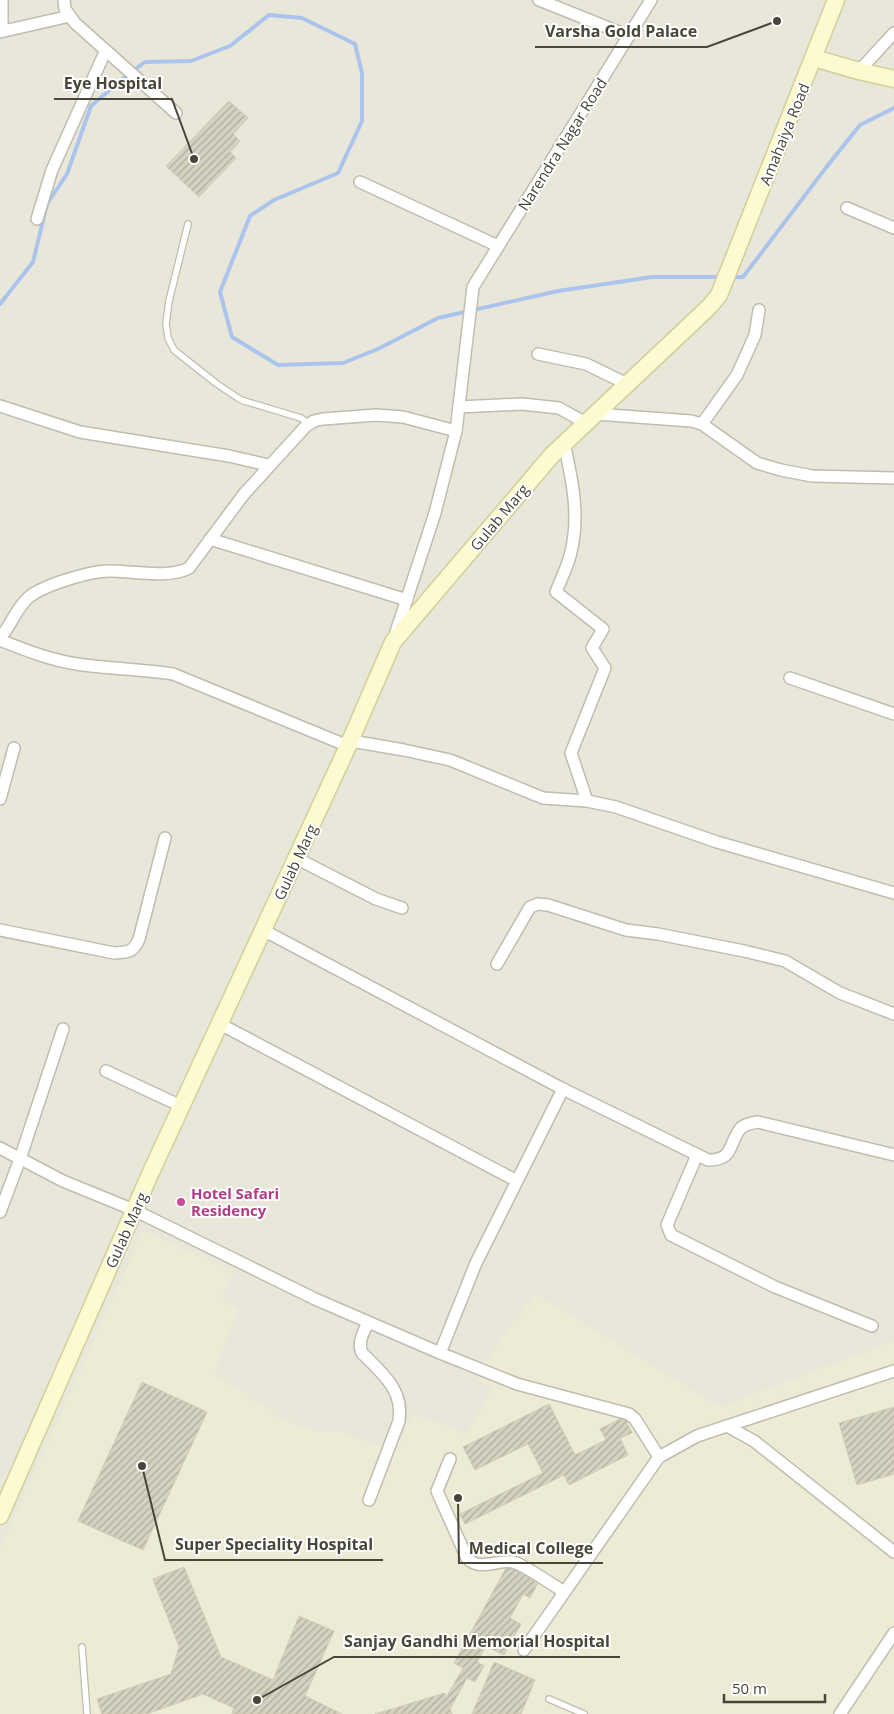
<svg xmlns="http://www.w3.org/2000/svg" width="894" height="1714" font-family="'Open Sans',sans-serif">
  <defs>
    <pattern id="building-hatch" width="6" height="6" patternUnits="userSpaceOnUse" patternTransform="scale(1.25)"><rect width="6" height="6" fill="#d6d2c1"/><path d="M-1 1l2-2M0 6l6-6M5 7l2-2" fill="none" stroke="#b0ac9e"/></pattern>
  </defs>
  <rect width="100%" height="100%" fill="#f4f4eb"/>
  <rect fill="#e8e7d9" x="0" y="0" width="894" height="1714"/>
  <polygon fill="#edebd6" points="143,1231 235,1271 220,1297 238,1310 214,1374 281,1418 312,1431 344,1432 368,1443 396,1450 413,1413 466,1434 493,1389 475,1379 505,1334 536,1294 720,1407 894,1341 894,1714 0,1714 0,1547"/>
  <g fill="none" stroke-linecap="round" stroke-linejoin="round">
    <g stroke="#abc4ed" stroke-width="4">
      <polyline points="730,277 743,277 828,165 860,125 894,108"/>
      <polyline points="0,304 33,262 47,204 67,174 91,106 126,76 145,62 191,61 230,46 269,15 302,18 355,44 362,73 362,121 338,173 274,200 250,216 220,292 232,337 278,365 343,363 378,349 438,318 558,291 652,277 723,277"/>
    </g>
  </g>
  <g fill="url(#building-hatch)" stroke="#d0cbb4">
    <polygon points="229,101 248,118 233,134 240,141 230,152 236,158 199,197 166,166"/>
    <polygon points="142,1382 207,1412 143,1550 78,1521"/>
    <polygon points="549,1404 575,1455 606,1440 600,1429 624,1417 632,1433 620,1438 628,1455 569,1485 564,1475 465,1524 460,1514 543,1473 528,1444 475,1470 463,1447"/>
    <polygon points="894,1407 894,1474 857,1485 839,1423"/>
    <polygon points="511,1559 542,1575 530,1598 523,1594 510,1618 521,1624 504,1655 486,1646 477,1662 484,1666 475,1682 467,1678 450,1709 446,1698 463,1668 454,1663"/>
    <polygon points="184,1567 221,1657 273,1680 299,1616 334,1631 305,1696 342,1714 232,1714 234,1708 203,1694 147,1714 102,1714 97,1699 171,1674 179,1647 153,1579"/>
    <polygon points="494,1662 535,1680 521,1714 472,1714"/>
    <polygon points="445,1693 452,1714 375,1714"/>
  </g>
  <g fill="none" stroke-linecap="round" stroke-linejoin="round">
    <defs>
      <g id="lane">
        <polyline points="188,224 169,301 166,324 168,338 174,350 217,384 241,400 301,418 309,424"/>
        <polyline points="82,1647 87,1714"/>
        <polyline points="549,1699 584,1714"/>
      </g>
      <g id="street">
        <polyline points="2,0 2,31"/>
        <polyline points="64,0 65,9 75,23 176,113"/>
        <polyline points="539,0 629,36"/>
        <polyline points="0,32 70,16"/>
        <polyline points="859,71 894,33"/>
        <polyline points="360,182 498,246"/>
        <polyline points="847,208 894,228"/>
        <polyline points="37,219 52,170 105,52"/>
        <polyline points="538,354 586,364 627,384"/>
        <polyline points="0,406 80,432 229,456 268,465"/>
        <polyline points="459,407 522,404 559,408 586,423"/>
        <polyline points="596,414 691,421 702,424 757,463 781,470 812,476 894,478"/>
        <polyline points="702,424 737,375 755,335 759,310"/>
        <path d="M564,443C572,479 580,515 571,552C568,566 561,579 556,592L603,629L592,648L605,668L571,753L587,801"/>
        <polyline points="210,539 407,600"/>
        <polyline points="395,635 435,513 456,431 473,287 651,0"/>
        <path d="M0,638C11,626 16,608 29,597C44,585 90,571 109,571C134,571 167,579 189,568L244,494L306,426L314,421L323,419L376,415L403,417L456,431"/>
        <path d="M0,640C25,650 50,660 77,664C109,669 141,669 173,674L348,746"/>
        <polyline points="790,678 894,714"/>
        <polyline points="351,741 404,750 450,760 543,798 587,801 616,807 717,842 894,893"/>
        <polyline points="0,799 14,748"/>
        <polyline points="296,858 376,899 402,908"/>
        <path d="M0,930L114,953C128,952 133,953 139,939L165,838"/>
        <path d="M263,930L563,1089L708,1160C734,1160 728,1145 740,1129C744,1124 752,1123 758,1122L894,1155"/>
        <polyline points="497,964 530,907 538,904 548,905 626,930 658,934 744,951 785,961 840,993 894,1014"/>
        <polyline points="220,1024 517,1181"/>
        <polyline points="106,1071 181,1106"/>
        <polyline points="0,1148 63,1181 134,1210 315,1299 440,1353 517,1384 629,1414 635,1419 659,1457"/>
        <polyline points="697,1155 667,1225 671,1235 775,1287 872,1326"/>
        <polyline points="0,1212 20,1159 63,1029"/>
        <path d="M368,1322C364,1332 357,1342 362,1353C382,1373 404,1390 399,1421L369,1500"/>
        <polyline points="440,1353 476,1263 563,1089"/>
        <polyline points="727,1426 894,1371"/>
        <path d="M450,1459L437,1491L467,1558C479,1572 498,1559 513,1562C523,1564 553,1585 564,1592"/>
        <polyline points="524,1650 659,1457 697,1436 727,1426 754,1441 894,1552"/>
        <polyline points="840,1714 894,1633"/>
      </g>
      <g id="secondary">
        <polyline points="814,58 859,71 894,79"/>
        <polyline points="0,1516 151,1172 348,746 393,642 552,455 709,307 719,295 836,0"/>
      </g>
    </defs>
    <use href="#lane" stroke="#c0bdae" stroke-width="8"/>
    <use href="#street" stroke="#c0bdae" stroke-width="14"/>
    <use href="#secondary" stroke="#d1cf9d" stroke-width="19"/>
    <use href="#lane" stroke="#fff" stroke-width="5.5"/>
    <use href="#street" stroke="#fff" stroke-width="11"/>
    <use href="#secondary" stroke="#fcface" stroke-width="16"/>
  </g>
  <circle fill="#d1479c" stroke="#fff" stroke-width="2" cx="181" cy="1202" r="5"/>
  <g text-anchor="middle" dominant-baseline="central" stroke-width="4" stroke-linejoin="round" paint-order="stroke">
    <g font-size="15" fill="#484639" stroke="#fff">
      <text transform="translate(784 134) rotate(-68)">Amahaiya Road</text>
      <text transform="translate(562 144) rotate(-58)">Narendra Nagar Road</text>
      <text transform="translate(499 517) rotate(-50)">Gulab Marg</text>
      <text transform="translate(295 862) rotate(-65)">Gulab Marg</text>
      <text transform="translate(126 1230) rotate(-66)">Gulab Marg</text>
    </g>
    <g font-size="15" font-weight="bold" fill="#b23c85" stroke="#fff" text-anchor="start">
      <text x="191" y="1193">Hotel Safari<tspan x="191" dy="17">Residency</tspan></text>
    </g>
  </g>
  <path fill="none" stroke="#484639" stroke-width="2" d="M777 21L707 47H535M194 159L172 99H54M142 1466L165 1560H383M458 1498L459 1563H603M257 1700L334 1657H620"/>
  <g fill="#484639" stroke="#fff" stroke-width="2">
    <circle cx="777" cy="21" r="5"/>
    <circle cx="194" cy="159" r="5"/>
    <circle cx="142" cy="1466" r="5"/>
    <circle cx="458" cy="1498" r="5"/>
    <circle cx="257" cy="1700" r="5"/>
  </g>
  <g font-size="16" text-anchor="middle" font-weight="bold" fill="#484639" stroke="#fff" stroke-width="4" stroke-linejoin="round" paint-order="stroke">
    <text x="621" y="37">Varsha Gold Palace</text>
    <text x="113" y="89">Eye Hospital</text>
    <text x="274" y="1550">Super Speciality Hospital</text>
    <text x="531" y="1554">Medical College</text>
    <text x="477" y="1647">Sanjay Gandhi Memorial Hospital</text>
  </g>
  <path d="M724 1694v8h101v-8" fill="none" stroke="#484639" stroke-width="2.5"/>
  <text x="732" y="1694" font-size="15" fill="#484639" stroke="#ffffff" stroke-width="4" paint-order="stroke">50 m</text>
</svg>
